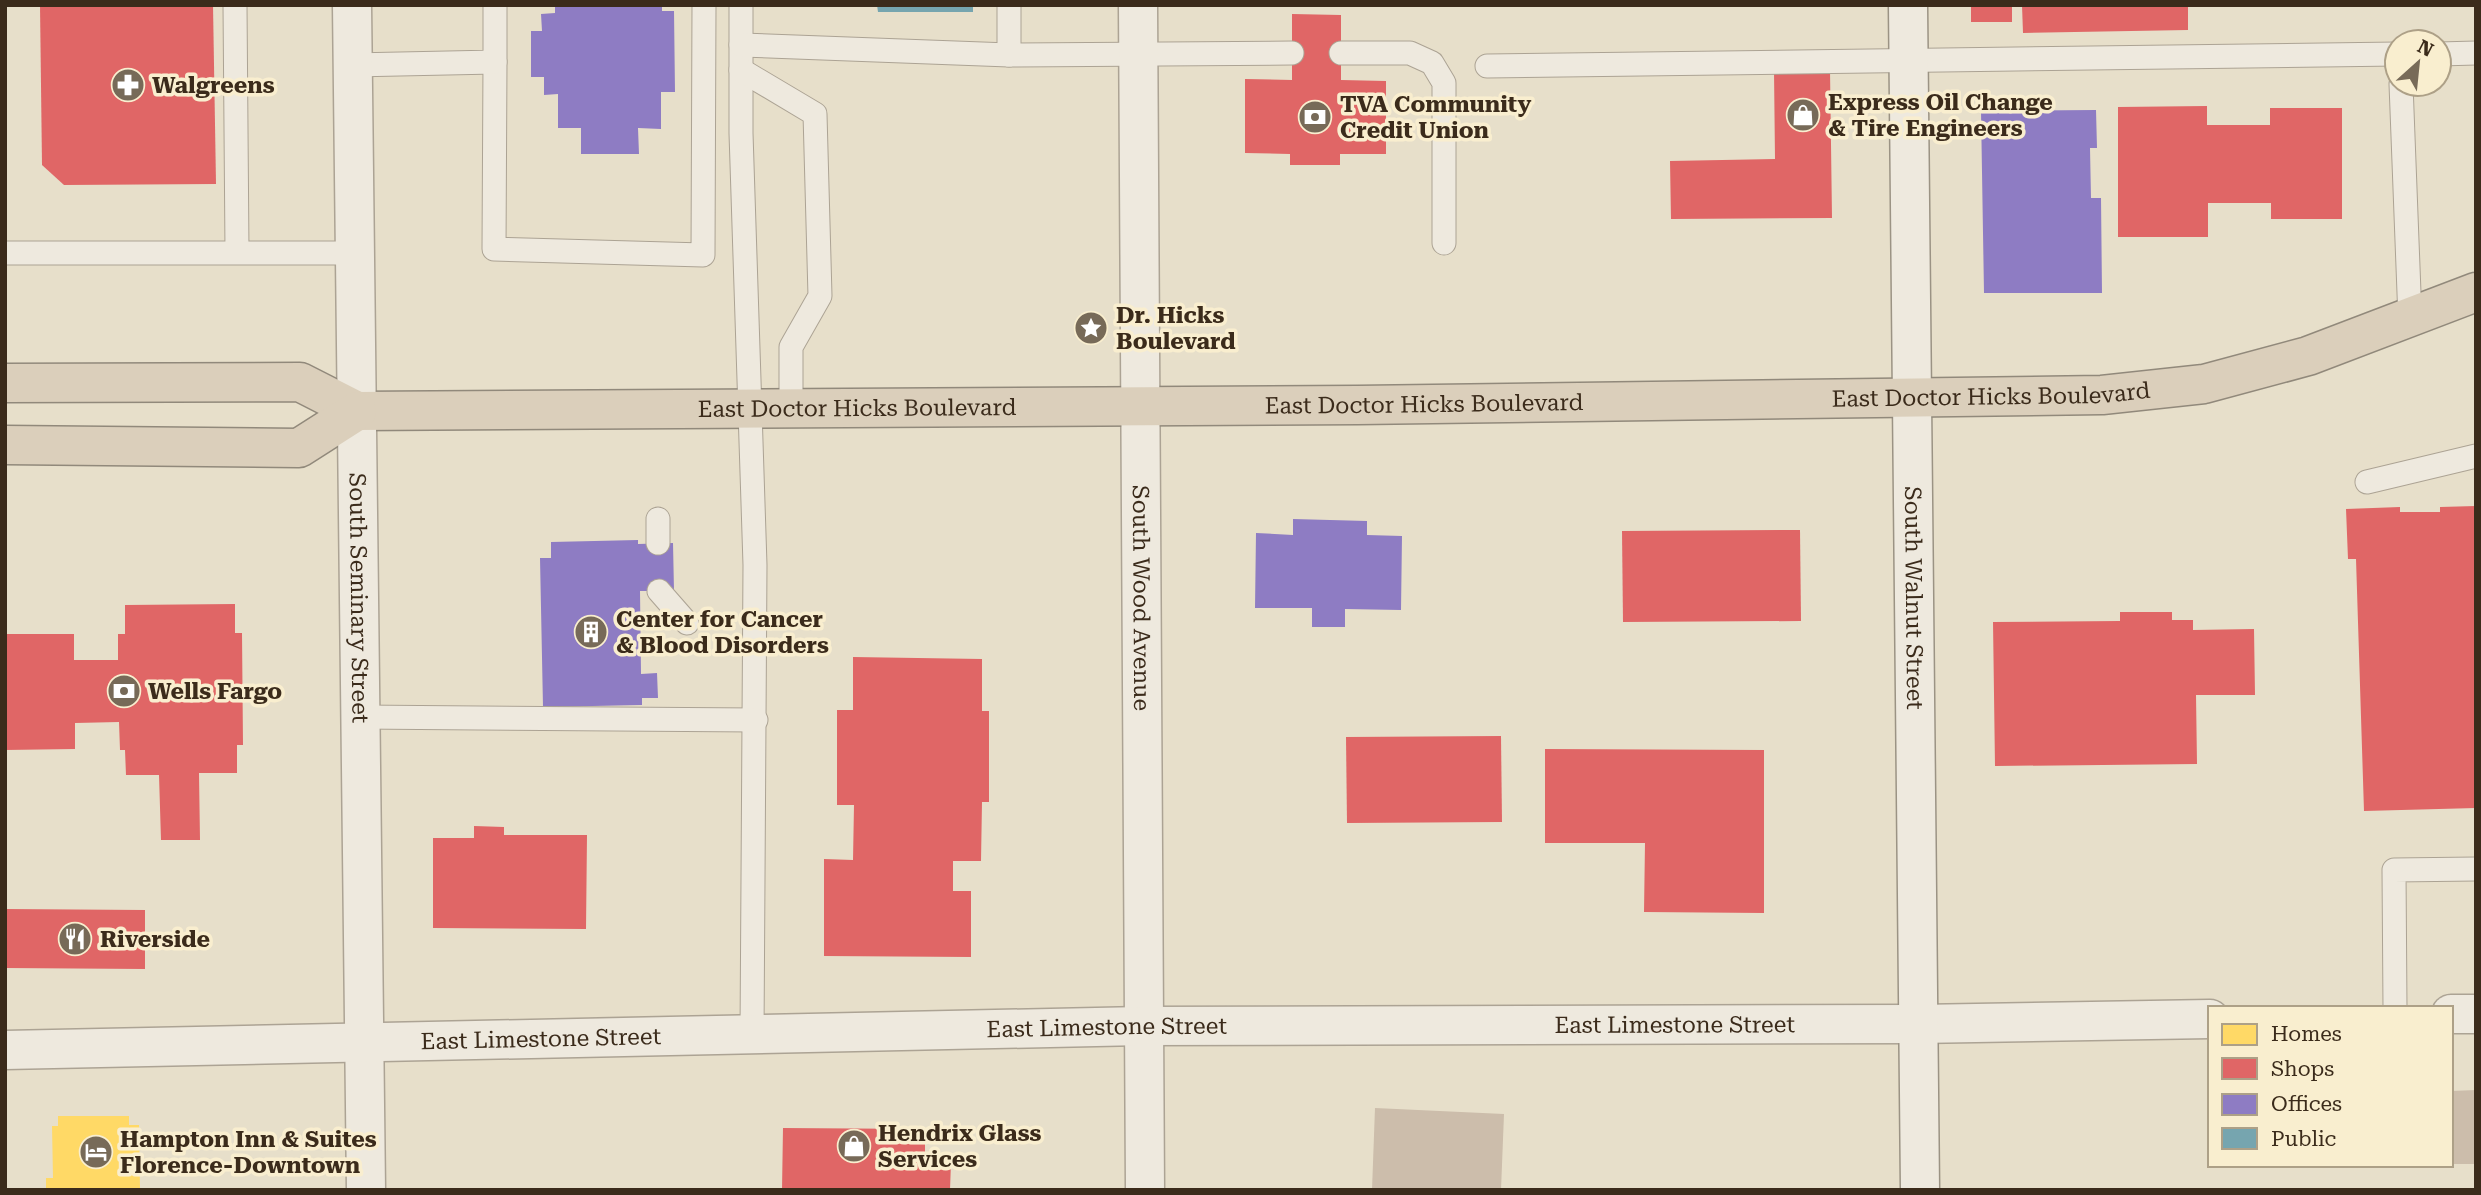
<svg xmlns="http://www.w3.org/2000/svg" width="2481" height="1195" font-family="'Roboto Serif',serif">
  <rect width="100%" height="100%" fill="#e7dfca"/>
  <polygon fill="#ffd966" points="58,1116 129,1116 129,1125 139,1125 140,1190 46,1190 46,1178 53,1178 52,1126 58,1126"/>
  <g fill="#e06666">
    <polygon points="40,5 213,5 216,184 64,185 42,165"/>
    <rect x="1971" y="5" width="41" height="17"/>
    <polygon points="2022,5 2188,5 2188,30 2023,33"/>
    <polygon points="1292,14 1341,15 1341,80 1386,81 1386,154 1340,154 1340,165 1290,165 1290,154 1245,153 1245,79 1292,80"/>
    <polygon points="1830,70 1832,218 1671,219 1670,161 1775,159 1774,71"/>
    <polygon points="2207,106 2207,125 2270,125 2270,108 2342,108 2342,219 2271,219 2271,203 2208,203 2208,237 2118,237 2118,107"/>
    <polygon points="2476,506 2476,808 2364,811 2356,559 2348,559 2346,509 2400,507 2400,512 2440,512 2440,507"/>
    <polygon points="1800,530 1801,621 1623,622 1622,531"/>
    <polygon points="235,604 235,633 242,633 243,745 237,745 237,773 199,773 200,840 161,840 159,775 126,775 125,750 120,750 119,722 75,723 75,749 5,750 5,634 74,634 74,660 118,660 118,634 125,634 125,605"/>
    <polygon points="2120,612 2172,612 2172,620 2193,620 2193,630 2254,629 2255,695 2196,695 2197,764 1995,766 1993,622 2120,621"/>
    <polygon points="853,657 982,659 982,711 989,711 989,802 982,802 981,861 953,861 953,891 971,891 971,957 824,956 824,859 853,860 854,805 837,805 837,710 853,710"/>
    <polygon points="1501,736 1502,822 1347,823 1346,737"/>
    <polygon points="1545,749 1764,750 1764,913 1644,912 1645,843 1545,843"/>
    <polygon points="474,826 504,827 504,835 587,835 586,929 433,928 433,838 474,838"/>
    <polygon points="5,909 145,910 145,969 5,968"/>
    <polygon points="783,1128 925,1129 925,1162 951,1162 950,1190 782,1190"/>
  </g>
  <g fill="#8e7cc3">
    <polygon points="555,5 662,5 662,11 674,11 675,92 661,92 661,129 638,128 639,154 581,154 581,128 558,128 558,94 544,95 544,77 531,77 531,31 542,31 541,14 555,13"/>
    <polygon points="2096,110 2097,148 2090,148 2091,198 2101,198 2102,293 1984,293 1981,111"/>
    <polygon points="1293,519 1367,521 1367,535 1402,536 1401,610 1345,609 1345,627 1312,627 1312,608 1255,608 1256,533 1293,535"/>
    <polygon points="638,540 638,544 673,543 674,591 640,591 641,674 657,673 658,698 642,698 642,705 543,707 540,558 551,558 551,542"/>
  </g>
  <polygon fill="#76a5af" points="877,5 973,5 973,12 878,12"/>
  <g fill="#ccbdab">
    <polygon points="2476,1090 2476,1164 2451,1164 2451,1091"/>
    <polygon points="1375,1108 1504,1114 1501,1190 1372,1190"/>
  </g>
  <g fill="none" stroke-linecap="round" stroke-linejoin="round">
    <defs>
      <g id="lane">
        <polyline points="235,5 237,252"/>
        <polyline points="741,5 741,133 755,565 752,1035"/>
        <polyline points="741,45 1009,55 1292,53"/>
        <polyline points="1341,53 1410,53 1432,63 1444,83 1444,243"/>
        <polyline points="2439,54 2476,53"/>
        <polyline points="1009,55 1009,5"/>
        <polyline points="495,62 494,249 703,255 704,5"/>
        <polyline points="352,65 495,62 495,5"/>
        <polyline points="1487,66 2397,54"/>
        <polyline points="741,70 815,114 820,296 791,347 791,410"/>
        <polyline points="2401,84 2410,319"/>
        <polyline points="5,253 355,253"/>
        <polyline points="2367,482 2476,456"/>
        <polyline points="658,519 658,543"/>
        <polyline points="659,591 687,623"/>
        <polyline points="359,717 756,720"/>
        <polyline points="2395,1008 2394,870 2476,869"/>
      </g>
      <g id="street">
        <path id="s1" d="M352,5L366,1190"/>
        <path id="s2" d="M1138,5L1145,1190"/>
        <polyline points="2451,1014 2476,1014"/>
        <path id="s3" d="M5,1050L1142,1026L1918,1024L2210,1019"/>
      </g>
      <g id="secondary">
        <path id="s4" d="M1908,5L1920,1190"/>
      </g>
      <g id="highway">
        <path id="s5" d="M5,383L300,382L357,411L1358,405L2102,395L2204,384L2308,356L2476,292"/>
        <polyline points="5,445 299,448 357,411"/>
      </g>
    </defs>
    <use href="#lane" stroke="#aca394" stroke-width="25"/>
    <use href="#street" stroke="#aca394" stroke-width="41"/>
    <use href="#secondary" stroke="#9b9384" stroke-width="41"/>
    <use href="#highway" stroke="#91897b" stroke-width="41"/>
    <use href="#lane" stroke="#eee9de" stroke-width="23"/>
    <use href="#street" stroke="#eee9de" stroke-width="38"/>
    <use href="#secondary" stroke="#eee9de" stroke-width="38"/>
    <use href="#highway" stroke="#dbcfbb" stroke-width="38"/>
  </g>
  <defs>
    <symbol id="pharmacy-disc" viewBox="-11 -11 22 22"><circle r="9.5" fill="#776a58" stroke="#f9eecf"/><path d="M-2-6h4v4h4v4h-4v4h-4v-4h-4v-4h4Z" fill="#fff"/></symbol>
    <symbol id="shop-disc" viewBox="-11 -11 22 22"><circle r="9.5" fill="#776a58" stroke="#f9eecf"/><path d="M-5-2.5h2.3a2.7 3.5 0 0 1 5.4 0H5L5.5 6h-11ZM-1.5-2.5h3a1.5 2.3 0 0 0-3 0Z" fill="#fff"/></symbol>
    <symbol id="bank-disc" viewBox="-11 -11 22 22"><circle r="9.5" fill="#776a58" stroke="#f9eecf"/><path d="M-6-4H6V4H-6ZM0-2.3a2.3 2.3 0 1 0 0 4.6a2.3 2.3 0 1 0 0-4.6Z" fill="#fff"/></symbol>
    <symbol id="sight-disc" viewBox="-11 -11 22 22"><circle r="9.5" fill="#776a58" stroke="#f9eecf"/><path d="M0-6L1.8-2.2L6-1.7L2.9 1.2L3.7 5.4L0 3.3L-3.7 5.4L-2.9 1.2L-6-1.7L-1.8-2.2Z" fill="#fff"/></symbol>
    <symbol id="building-disc" viewBox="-11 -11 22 22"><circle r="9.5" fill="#776a58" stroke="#f9eecf"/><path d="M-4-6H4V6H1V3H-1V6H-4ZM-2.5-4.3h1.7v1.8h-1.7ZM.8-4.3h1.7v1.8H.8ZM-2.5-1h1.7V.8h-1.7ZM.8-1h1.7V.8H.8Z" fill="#fff"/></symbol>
    <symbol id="restaurant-disc" viewBox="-11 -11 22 22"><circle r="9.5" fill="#776a58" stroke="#f9eecf"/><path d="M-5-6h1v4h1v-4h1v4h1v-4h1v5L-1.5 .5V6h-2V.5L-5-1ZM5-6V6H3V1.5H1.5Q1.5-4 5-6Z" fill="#fff"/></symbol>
    <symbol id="hotel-disc" viewBox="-11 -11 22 22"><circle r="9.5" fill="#776a58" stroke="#f9eecf"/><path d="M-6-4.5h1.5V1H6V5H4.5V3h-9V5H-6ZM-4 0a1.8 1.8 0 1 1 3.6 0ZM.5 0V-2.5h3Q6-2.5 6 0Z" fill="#fff"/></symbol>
  </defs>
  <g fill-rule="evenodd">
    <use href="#pharmacy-disc" x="109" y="66" width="38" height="38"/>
    <use href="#shop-disc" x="1784" y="96" width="38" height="38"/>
    <use href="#bank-disc" x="1296" y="98" width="38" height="38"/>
    <use href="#sight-disc" x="1072" y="309" width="38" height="38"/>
    <use href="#building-disc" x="572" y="613" width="38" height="38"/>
    <use href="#bank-disc" x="105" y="672" width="38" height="38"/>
    <use href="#restaurant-disc" x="56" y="920" width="38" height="38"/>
    <use href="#shop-disc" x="835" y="1127" width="38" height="38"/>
    <use href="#hotel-disc" x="77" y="1133" width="38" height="38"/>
  </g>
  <g text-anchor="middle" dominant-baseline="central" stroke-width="7" stroke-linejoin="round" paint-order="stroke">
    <g font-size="23" font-weight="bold" fill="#3b2b1b" stroke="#f9eecf" text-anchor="start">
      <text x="152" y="85">Walgreens</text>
      <text x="1828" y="102">Express Oil Change<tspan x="1828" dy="26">&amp; Tire Engineers</tspan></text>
      <text x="1340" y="104">TVA Community<tspan x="1340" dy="26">Credit Union</tspan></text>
      <text x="1116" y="315">Dr. Hicks<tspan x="1116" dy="26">Boulevard</tspan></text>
      <text x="616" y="619">Center for Cancer<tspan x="616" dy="26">&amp; Blood Disorders</tspan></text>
      <text x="148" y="691">Wells Fargo</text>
      <text x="100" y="939">Riverside</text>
      <text x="878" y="1133">Hendrix Glass<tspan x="878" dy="26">Services</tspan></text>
      <text x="120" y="1139">Hampton Inn &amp; Suites<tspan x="120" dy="26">Florence-Downtown</tspan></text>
    </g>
    <g font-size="23" fill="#3b2b1b" stroke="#f9eecf">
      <text stroke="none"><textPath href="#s5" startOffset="1993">East Doctor Hicks Boulevard</textPath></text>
      <text stroke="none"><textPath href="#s5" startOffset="1426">East Doctor Hicks Boulevard</textPath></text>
      <text stroke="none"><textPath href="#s5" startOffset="859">East Doctor Hicks Boulevard</textPath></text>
      <text stroke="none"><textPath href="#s1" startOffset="593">South Seminary Street</textPath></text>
      <text stroke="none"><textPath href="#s2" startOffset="593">South Wood Avenue</textPath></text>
      <text stroke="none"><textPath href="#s4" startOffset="593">South Walnut Street</textPath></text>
      <text stroke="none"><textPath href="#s3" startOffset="1670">East Limestone Street</textPath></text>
      <text stroke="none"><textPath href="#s3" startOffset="1102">East Limestone Street</textPath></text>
      <text stroke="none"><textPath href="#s3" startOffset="536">East Limestone Street</textPath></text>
    </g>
  </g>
  <rect width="2481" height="1195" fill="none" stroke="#3b2b1b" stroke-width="14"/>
  <rect x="2208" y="1006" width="245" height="161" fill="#f9eecf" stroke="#ada087" stroke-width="2"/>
  <rect x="2222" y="1024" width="35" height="21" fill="#ffd966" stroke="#ada087" stroke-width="2"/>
  <text x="2271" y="1041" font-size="21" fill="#3b2b1b">Homes</text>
  <rect x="2222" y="1058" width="35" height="21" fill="#e06666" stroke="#ada087" stroke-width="2"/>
  <text x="2271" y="1076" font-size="21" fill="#3b2b1b">Shops</text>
  <rect x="2222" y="1094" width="35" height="21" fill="#8e7cc3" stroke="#ada087" stroke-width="2"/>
  <text x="2271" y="1111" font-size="21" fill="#3b2b1b">Offices</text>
  <rect x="2222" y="1128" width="35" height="21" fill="#76a5af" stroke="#ada087" stroke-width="2"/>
  <text x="2271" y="1146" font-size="21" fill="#3b2b1b">Public</text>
  <g transform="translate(2418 63) rotate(27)"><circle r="33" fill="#f9eecf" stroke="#ada087" stroke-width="2"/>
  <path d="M0-5L12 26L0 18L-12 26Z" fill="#776a58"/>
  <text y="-10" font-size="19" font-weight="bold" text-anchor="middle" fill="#3b2b1b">N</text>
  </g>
</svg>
